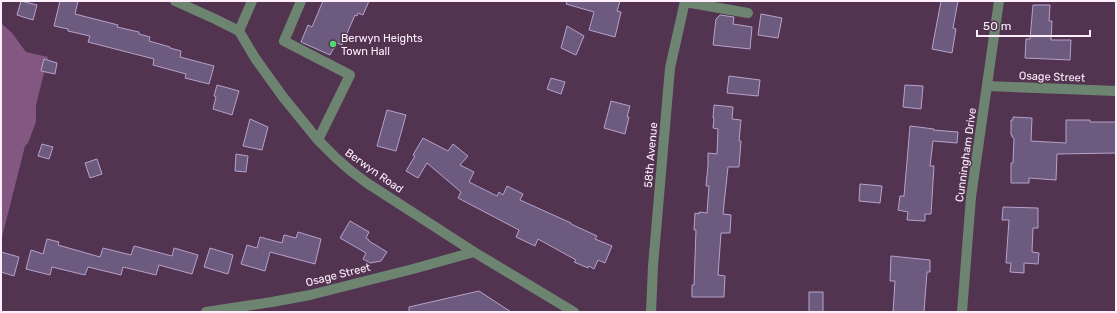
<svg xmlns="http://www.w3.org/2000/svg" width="1117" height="313" font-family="Rubik,sans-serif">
  <rect width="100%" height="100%" fill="#523451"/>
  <polygon fill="#835781" points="1,23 12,33 26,52 48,57 36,105 36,122 28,143 25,146 1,241"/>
  <g fill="#6d5a7f" stroke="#b7a2cb">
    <polygon points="21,1 37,5 33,20 17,15"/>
    <polygon points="60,1 78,1 75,14 118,25 117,27 139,32 139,34 150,37 149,41 170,47 170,48 181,51 180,57 214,66 209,84 185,78 186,74 153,65 154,59 88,42 90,36 68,31 68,29 54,26"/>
    <polygon points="323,1 369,1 363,15 358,13 357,16 355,15 342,45 337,43 334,49 333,49 330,55 301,42 308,25 312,27"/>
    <polygon points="567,1 620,1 617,11 621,12 615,37 589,30 594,12 566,4"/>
    <polygon points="941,1 958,1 953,28 956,29 952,53 932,49"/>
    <polygon points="1033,5 1050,5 1049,21 1052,21 1051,40 1071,40 1070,60 1025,58 1026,39 1030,39"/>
    <polygon points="761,14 782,18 778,38 758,35"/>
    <polygon points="720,15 734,17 733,24 752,27 750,49 713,45 716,19"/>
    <polygon points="567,26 584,36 576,55 561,48"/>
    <polygon points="44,59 57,63 55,74 41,71"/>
    <polygon points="729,76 760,80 758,96 727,93"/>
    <polygon points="551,78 565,82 561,94 547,89"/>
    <polygon points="217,85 239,91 232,115 213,109 216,97 214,96"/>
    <polygon points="905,85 923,86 921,109 903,107"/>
    <polygon points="611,101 630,106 627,117 629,117 625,134 604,128"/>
    <polygon points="714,105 733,107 732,119 741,120 739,141 741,141 739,167 728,167 723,214 731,215 730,233 721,233 718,275 725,276 724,297 692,297 692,285 694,285 696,230 694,230 695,213 699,214 699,212 707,213 709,186 706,186 708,165 708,153 717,154 718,129 713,128 714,118 713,118"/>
    <polygon points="387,110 406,115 396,151 377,146"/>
    <polygon points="1013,117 1032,118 1031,141 1066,143 1066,120 1090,120 1090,122 1116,122 1116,153 1057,154 1056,180 1029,178 1029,183 1011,183 1011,163 1013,163 1014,138 1012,137 1012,135 1011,135 1011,120 1013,120"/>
    <polygon points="250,119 268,127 262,150 243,146"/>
    <polygon points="910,126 934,129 933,130 958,132 957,143 933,141 930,166 934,166 931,214 925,214 925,221 907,220 908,212 898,210 900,196 904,196"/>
    <polygon points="423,138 448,151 453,144 468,156 460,165 474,172 469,182 497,196 499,192 503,195 507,186 523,194 520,200 571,223 571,224 597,236 595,239 612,246 605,263 598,260 594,269 589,266 588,268 574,262 576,260 538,239 535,246 516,237 519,230 458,198 461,192 427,163 418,178 406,171 415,156 413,155"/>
    <polygon points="42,144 53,147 49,159 38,156"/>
    <polygon points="236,154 248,156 246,172 235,171"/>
    <polygon points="97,159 102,174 90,178 85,163"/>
    <polygon points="860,184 882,186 880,203 859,201"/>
    <polygon points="1003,207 1038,208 1038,228 1033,228 1032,252 1039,253 1038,264 1024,263 1024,273 1010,272 1011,263 1006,263 1009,220 1002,220"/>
    <polygon points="350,221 369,232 366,238 369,240 369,241 387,252 381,261 370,263 363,259 366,253 340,238"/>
    <polygon points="298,232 321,239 315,264 270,252 265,271 241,264 247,245 257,248 260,237 282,243 284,235 296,238"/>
    <polygon points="47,239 59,242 58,245 100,257 103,248 131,255 134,246 172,256 174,248 198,255 192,274 159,265 156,275 123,267 121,275 88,267 85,275 52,267 50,275 26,269 31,250 43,254"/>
    <polygon points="210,248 233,255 228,274 204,267"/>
    <polygon points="1,252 19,257 14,276 1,272"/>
    <polygon points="891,256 930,260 930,272 927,272 924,312 893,312 895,281 890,281"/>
    <polygon points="479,291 511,312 409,312 409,307"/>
    <rect x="809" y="292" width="14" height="20"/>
  </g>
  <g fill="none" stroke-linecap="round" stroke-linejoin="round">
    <g stroke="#6d8570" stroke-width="10">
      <polyline points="175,1 215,19 239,31 255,58 283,97 318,140 336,158 351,171 367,183 474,252 574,312"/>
      <polyline points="301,1 284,41 350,75 318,140"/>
      <polyline points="685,2 748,13"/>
      <polyline points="239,31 252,1"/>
      <polyline points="987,86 1116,91"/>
      <polyline points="206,312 272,302 310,295 413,269 474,252"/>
      <polyline points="651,312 653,266 670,68 685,1"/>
      <polyline points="962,312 971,197 999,1"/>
    </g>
  </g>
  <circle fill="#54d672" stroke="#523451" stroke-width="1.5" cx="333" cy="44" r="4"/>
  <g text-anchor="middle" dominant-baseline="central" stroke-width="3" stroke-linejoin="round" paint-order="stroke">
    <g font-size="11" fill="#ffeffd" stroke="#523451" text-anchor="start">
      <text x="341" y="38">Berwyn Heights<tspan x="341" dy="13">Town Hall</tspan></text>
    </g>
    <g font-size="11" fill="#ffeffd" stroke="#523451">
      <text transform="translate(1052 77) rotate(2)">Osage Street</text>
      <text transform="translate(651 155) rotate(-85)">58th Avenue</text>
      <text transform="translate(966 155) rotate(-82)">Cunningham Drive</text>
      <text transform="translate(374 171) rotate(35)">Berwyn Road</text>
      <text transform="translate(338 275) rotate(-14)">Osage Street</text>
    </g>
  </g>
  <rect width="1117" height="313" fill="none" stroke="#ffeffd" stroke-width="4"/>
  <path d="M977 30v6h113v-6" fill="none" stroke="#ffeffd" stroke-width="2"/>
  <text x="983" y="30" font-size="12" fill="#ffeffd" stroke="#523451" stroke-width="3" paint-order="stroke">50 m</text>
</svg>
